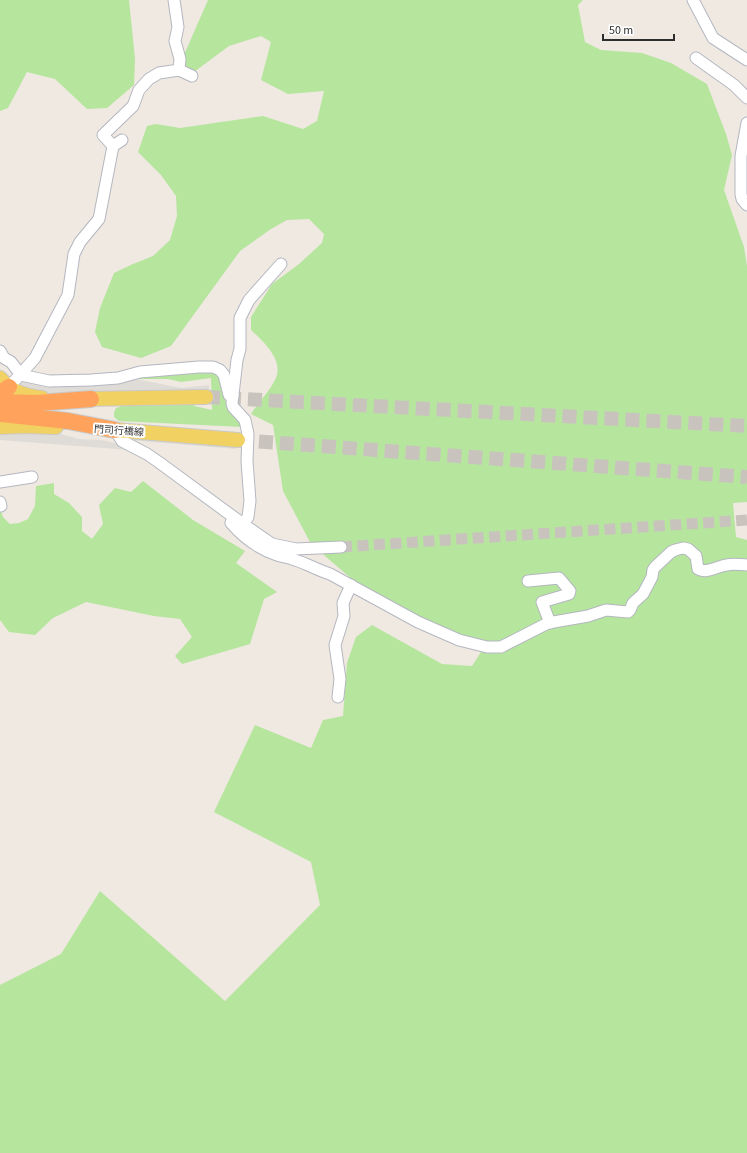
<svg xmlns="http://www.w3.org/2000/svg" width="747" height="1153" font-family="'Source Sans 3','Noto Sans JP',sans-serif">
  <rect width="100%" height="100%" fill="#efe9e1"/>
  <g fill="#b6e59e">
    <polygon points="0,0 129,0 135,59 134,85 107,108 87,109 55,79 27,72 8,108 0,111"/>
    <path d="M208,0H583L578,5L585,42L601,50L642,53L671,63L707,84L726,134L732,155L724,190L744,247L747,266V502L733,503L736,537L747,540V1153H0V985L61,954L100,891L225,1001L320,905L311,862L214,812L255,725L311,748L323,720L343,716L347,663L356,637L372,625L442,664L472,666L481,652L491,649L374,598L311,544L283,491L273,425L251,414C258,403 269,392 275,380C285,361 264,342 251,330V317L272,284L299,264L322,243L324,234L309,219L287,220L271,229L240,251L171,346L141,358L102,347L95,332L100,308L114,273L133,264L153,256L170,240L177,216L176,196L161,175L138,152L147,126L156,124L180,128L263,116L303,129L317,121L324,91L288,94L261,80L271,42L261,36L229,46L194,72L180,64Z"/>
    <polygon points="199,371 218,373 224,398 231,412 242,427 119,421 114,417 114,412 116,408 125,405 194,404 194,406 212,410 211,378 181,382 168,379 136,379 136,377"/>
    <polygon points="143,481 193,520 245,551 236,563 277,592 264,599 250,644 182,664 175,656 192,637 180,619 154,616 86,602 53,618 35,635 9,632 0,620 0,509 3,517 10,524 19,523 28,519 35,506 36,486 54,483 54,494 69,503 82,517 82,531 92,539 103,524 99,505 115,488 131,492"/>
  </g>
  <g fill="#dfdcd8">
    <polygon points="136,379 181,388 209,385 209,391 179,392 154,390 131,390 100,395 56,394 33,392 18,385 20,382 22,381 50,387 123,382"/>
    <polygon points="16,432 61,434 79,439 101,440 115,443 129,450 0,440 0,435"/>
    <polygon points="128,438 237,446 236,449 128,440"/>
  </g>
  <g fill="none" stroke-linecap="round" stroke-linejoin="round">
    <polyline stroke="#c8c4bd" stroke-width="11" stroke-dasharray="11 5.5" stroke-linecap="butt" points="341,547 747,520"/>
    <g stroke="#c8c4bd" stroke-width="14" stroke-dasharray="14 7" stroke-linecap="butt">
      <polyline points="206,397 747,426"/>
      <polyline points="238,440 747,477"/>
    </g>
    <defs>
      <g id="minor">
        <polyline points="693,0 713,38 747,60"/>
        <polyline points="696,58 734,85 747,98"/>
        <polyline points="179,70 192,76"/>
        <polyline points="747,123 741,156 741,194 742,199 747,205"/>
        <polyline points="113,146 122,140"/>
        <polyline points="0,351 4,358 11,362 21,375 49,381 91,380 118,378 140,372 199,367 213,367 220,370 224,375 229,395 233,396"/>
        <polyline points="9,387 35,358 68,295 74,254 80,242 99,219 113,146 103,135 133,106 139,90 149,79 159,73 179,70 180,59 175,41 178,27 174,0"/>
        <polyline points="115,430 122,441 147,454 160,463 243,524 272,544 296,549 341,547"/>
        <polyline points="0,482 32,477"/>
        <polyline points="0,502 1,506"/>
        <path d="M233,517L231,523C243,537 259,549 277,555C283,557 289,557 295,560C308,564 317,570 330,574L418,622L459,640L487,647H501L548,623L588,616L606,610L628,612L630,610L633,603L643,594L652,577L653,570L655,567L671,552L675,550L683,548L688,549L696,556L698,569C707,574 717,566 727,565C733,563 741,565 747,565"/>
        <polyline points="243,524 248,517 250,501 247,461 248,434 245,420 233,407 232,403 237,360 240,349 240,318 249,300 281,264"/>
        <polyline points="528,581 559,578 570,591 569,594 542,602 550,623"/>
        <polyline points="338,697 340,679 335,645 344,616 343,603 351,585"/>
      </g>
      <g id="major">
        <path d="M0,378C11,392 25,396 42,398"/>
        <polyline points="80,399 206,397"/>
        <polyline points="0,427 24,426 56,427"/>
        <polyline points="104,429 238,440"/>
      </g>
      <g id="highway">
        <polyline points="0,393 9,387"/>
        <polyline points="0,402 36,403 91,399"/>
        <polyline points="0,414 68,421 115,430"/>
      </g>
    </defs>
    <use href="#minor" stroke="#b4b7c1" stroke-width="13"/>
    <use href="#major" stroke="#c9c9c9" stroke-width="16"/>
    <use href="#highway" stroke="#c9c9c9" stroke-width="18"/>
    <use href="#minor" stroke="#fff" stroke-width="11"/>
    <use href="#major" stroke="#f2d163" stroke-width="14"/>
    <use href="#highway" stroke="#ffa35c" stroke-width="16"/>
  </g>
  <g text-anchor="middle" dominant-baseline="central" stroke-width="4" stroke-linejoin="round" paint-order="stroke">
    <g font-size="10" fill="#2e2e2e" stroke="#fff">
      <text transform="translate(119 431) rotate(4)">門司行橋線</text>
    </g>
  </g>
  <path d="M603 34v6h71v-6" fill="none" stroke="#2e2e2e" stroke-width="2"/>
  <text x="609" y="34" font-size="12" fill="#2e2e2e" stroke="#ffffff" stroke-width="3" paint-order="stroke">50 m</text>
</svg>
